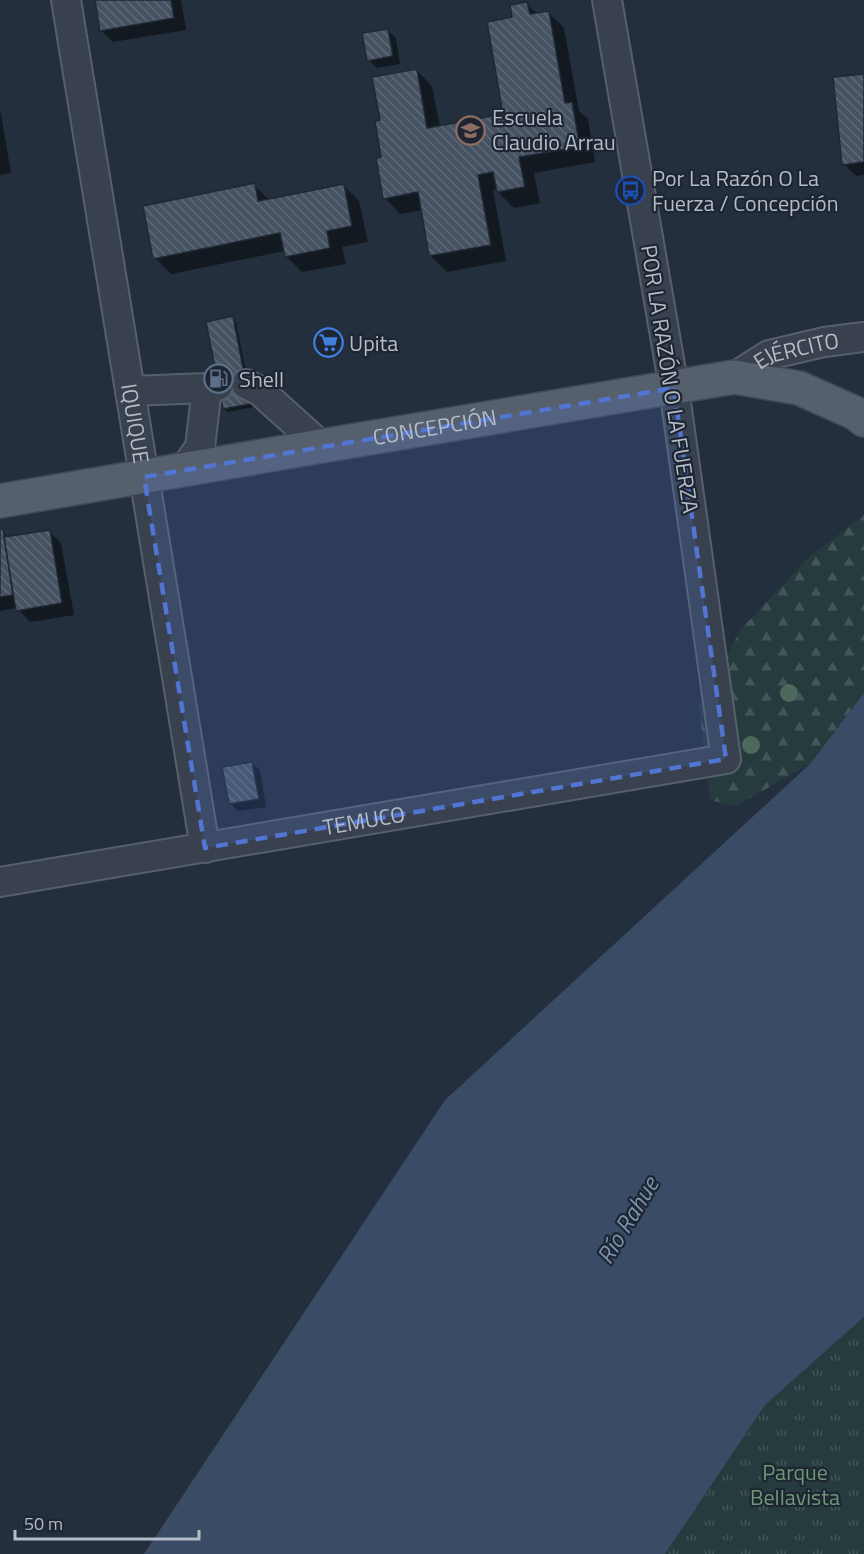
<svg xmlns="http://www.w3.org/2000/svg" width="864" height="1554" font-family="'Titillium Web',sans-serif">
  <defs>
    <pattern id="forest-firs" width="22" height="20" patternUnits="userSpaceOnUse" patternTransform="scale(1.5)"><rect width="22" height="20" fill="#263b3e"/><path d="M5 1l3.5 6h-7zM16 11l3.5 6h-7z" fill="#435558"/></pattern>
    <pattern id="park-tufts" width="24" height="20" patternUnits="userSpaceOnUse" patternTransform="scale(1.5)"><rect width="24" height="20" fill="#263b3e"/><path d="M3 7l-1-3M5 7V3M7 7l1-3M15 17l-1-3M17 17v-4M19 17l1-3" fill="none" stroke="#435558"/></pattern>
    <pattern id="building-back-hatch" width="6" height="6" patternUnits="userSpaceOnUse" patternTransform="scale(1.5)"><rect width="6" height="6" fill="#465261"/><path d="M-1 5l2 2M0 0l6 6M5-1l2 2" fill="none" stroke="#5e6976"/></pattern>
  </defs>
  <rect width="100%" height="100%" fill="#242f3d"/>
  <polygon fill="url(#forest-firs)" points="864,515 864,693 810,764 736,806 710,800 699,706 741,629 808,558"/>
  <polygon fill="url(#park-tufts)" points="864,1317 864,1554 665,1554 765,1405"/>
  <polygon fill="#3a4c65" points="864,693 864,1317 765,1405 665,1554 144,1554 445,1100 810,764"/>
  <g fill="#0007">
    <polygon points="96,0 181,0 186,30 113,42 101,30"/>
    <polygon points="527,4 537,14 548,12 564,28 579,111 588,119 595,162 534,173 540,203 514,208 498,192 498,190 493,190 506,261 447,272 431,256 423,210 400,214 385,198 381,121 416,70 432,86 440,127 505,115 514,18"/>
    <polygon points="387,30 396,38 400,64 377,68 369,60"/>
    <polygon points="864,75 864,175 856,176 844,164"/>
    <polygon points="0,108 11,173 0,175"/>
    <polygon points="254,185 269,200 343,185 359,201 368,242 342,247 346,264 302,272 287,257 285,251 171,274 155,258"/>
    <polygon points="232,318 236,322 253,407 228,412 224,409"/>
    <polygon points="0,531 2,531 9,538 49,531 61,543 74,615 30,622 17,608 0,611"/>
    <polygon points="252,763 260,771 266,807 238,811 230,803"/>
  </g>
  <g fill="url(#building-back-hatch)" stroke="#1f2834" stroke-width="1.5">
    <polygon points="95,0 171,0 174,18 100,31"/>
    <polygon points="527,2 530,14 549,11 565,103 572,102 580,147 519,157 525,187 497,192 493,172 478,175 491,245 429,256 418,192 383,199 376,158 381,157 375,121 380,120 372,77 417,69 427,128 503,114 487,22 512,17 510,5"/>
    <polygon points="388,29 393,56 367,61 362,33"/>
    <polygon points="864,74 864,162 842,165 833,77"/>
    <polygon points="255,183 258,201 344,184 352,226 327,231 330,248 285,257 280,233 153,259 143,206"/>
    <polygon points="233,316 250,404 223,409 206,322"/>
    <polygon points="0,529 3,529 13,595 0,597"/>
    <polygon points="50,530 62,603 16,611 4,537"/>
    <polygon points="252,762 259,799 229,804 222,767"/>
  </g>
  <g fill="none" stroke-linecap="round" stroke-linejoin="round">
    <defs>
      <g id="minor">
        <path id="s1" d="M66,0L205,848"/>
        <path id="s2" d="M734,377L769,355L824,342L864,337"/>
        <polyline points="246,384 260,391 321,446"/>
        <polyline points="130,391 207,388"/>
        <polyline points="184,470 200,447 207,388 218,386"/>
        <path id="s3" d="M0,882L726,759L674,388L607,0"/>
      </g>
      <g id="major">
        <path id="s4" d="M0,501L321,446L734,377L799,388L855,413L864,420"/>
      </g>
    </defs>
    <use href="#minor" stroke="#565f6b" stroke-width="32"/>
    <use href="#major" stroke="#414a56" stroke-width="36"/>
    <use href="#minor" stroke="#38414d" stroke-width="28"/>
    <use href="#major" stroke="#56606d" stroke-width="33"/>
  </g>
  <g fill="#4c695c">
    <circle cx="789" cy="693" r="9"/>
    <circle cx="751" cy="745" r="9"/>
  </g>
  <path fill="#5274d2" fill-opacity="0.2" stroke="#5274d2" stroke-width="4.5" stroke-dasharray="12 8" stroke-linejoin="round" d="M674,388L726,759L205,848L144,477Z"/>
  <defs>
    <symbol id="school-ring" viewBox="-11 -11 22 22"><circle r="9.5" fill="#1d2632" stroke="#8d6e63" stroke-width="1.5"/><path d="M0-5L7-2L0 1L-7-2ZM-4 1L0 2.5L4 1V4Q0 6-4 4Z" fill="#8d6e63"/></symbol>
    <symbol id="bus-ring" viewBox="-11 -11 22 22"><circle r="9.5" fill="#1d2632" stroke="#1a4fb4" stroke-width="1.5"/><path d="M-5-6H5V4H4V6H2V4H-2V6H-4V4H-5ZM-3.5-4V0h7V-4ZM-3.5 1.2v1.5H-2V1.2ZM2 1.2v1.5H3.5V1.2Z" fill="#1a4fb4"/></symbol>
    <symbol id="supermarket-ring" viewBox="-11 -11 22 22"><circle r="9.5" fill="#1d2632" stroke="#3f7fe0" stroke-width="1.5"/><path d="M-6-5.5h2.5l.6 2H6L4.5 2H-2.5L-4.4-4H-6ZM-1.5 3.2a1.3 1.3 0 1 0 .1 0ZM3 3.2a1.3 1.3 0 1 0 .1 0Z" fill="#3f7fe0"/></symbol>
    <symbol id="fuel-ring" viewBox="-11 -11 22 22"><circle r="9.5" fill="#1d2632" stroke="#5c6f8a" stroke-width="1.5"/><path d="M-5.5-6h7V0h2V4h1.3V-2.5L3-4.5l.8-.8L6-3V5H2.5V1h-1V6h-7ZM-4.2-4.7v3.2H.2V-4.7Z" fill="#5c6f8a"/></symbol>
  </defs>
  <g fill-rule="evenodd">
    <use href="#school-ring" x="454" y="114" width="33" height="33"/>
    <use href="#bus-ring" x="614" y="174" width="33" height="33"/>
    <use href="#supermarket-ring" x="312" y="326" width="33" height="33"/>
    <use href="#fuel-ring" x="202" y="362" width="33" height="33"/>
  </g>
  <g text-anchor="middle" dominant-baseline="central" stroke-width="4.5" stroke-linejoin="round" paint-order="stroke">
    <g font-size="22" fill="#b4bcc8" stroke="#1d2632" text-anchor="start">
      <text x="492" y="117">Escuela<tspan x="492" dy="25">Claudio Arrau</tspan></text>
      <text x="652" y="178">Por La Razón O La<tspan x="652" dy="25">Fuerza / Concepción</tspan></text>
      <text x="349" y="343">Upita</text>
      <text x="239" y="379">Shell</text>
    </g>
    <g font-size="22" fill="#b4bcc8" stroke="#1d2632">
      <text stroke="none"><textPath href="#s2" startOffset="69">EJÉRCITO</textPath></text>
      <text transform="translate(670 379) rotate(81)">POR LA RAZÓN O LA FUERZA</text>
      <text stroke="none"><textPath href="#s1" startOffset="429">IQUIQUE</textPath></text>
      <text stroke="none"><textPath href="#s4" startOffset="441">CONCEPCIÓN</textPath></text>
      <text stroke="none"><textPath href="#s3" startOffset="369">TEMUCO</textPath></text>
    </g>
    <g font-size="22" fill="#6c9876" stroke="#1d2632">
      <text x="795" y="1472">Parque<tspan x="795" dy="25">Bellavista</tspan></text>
    </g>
    <g font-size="24" font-style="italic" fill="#7c92af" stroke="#1d2632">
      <text transform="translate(627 1220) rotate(-59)">Río Rahue</text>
    </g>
  </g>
  <path d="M15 1530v9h184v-9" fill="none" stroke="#b4bcc8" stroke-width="3"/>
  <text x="24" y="1530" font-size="18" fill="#b4bcc8" stroke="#1d2632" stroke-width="4.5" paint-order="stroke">50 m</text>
</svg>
